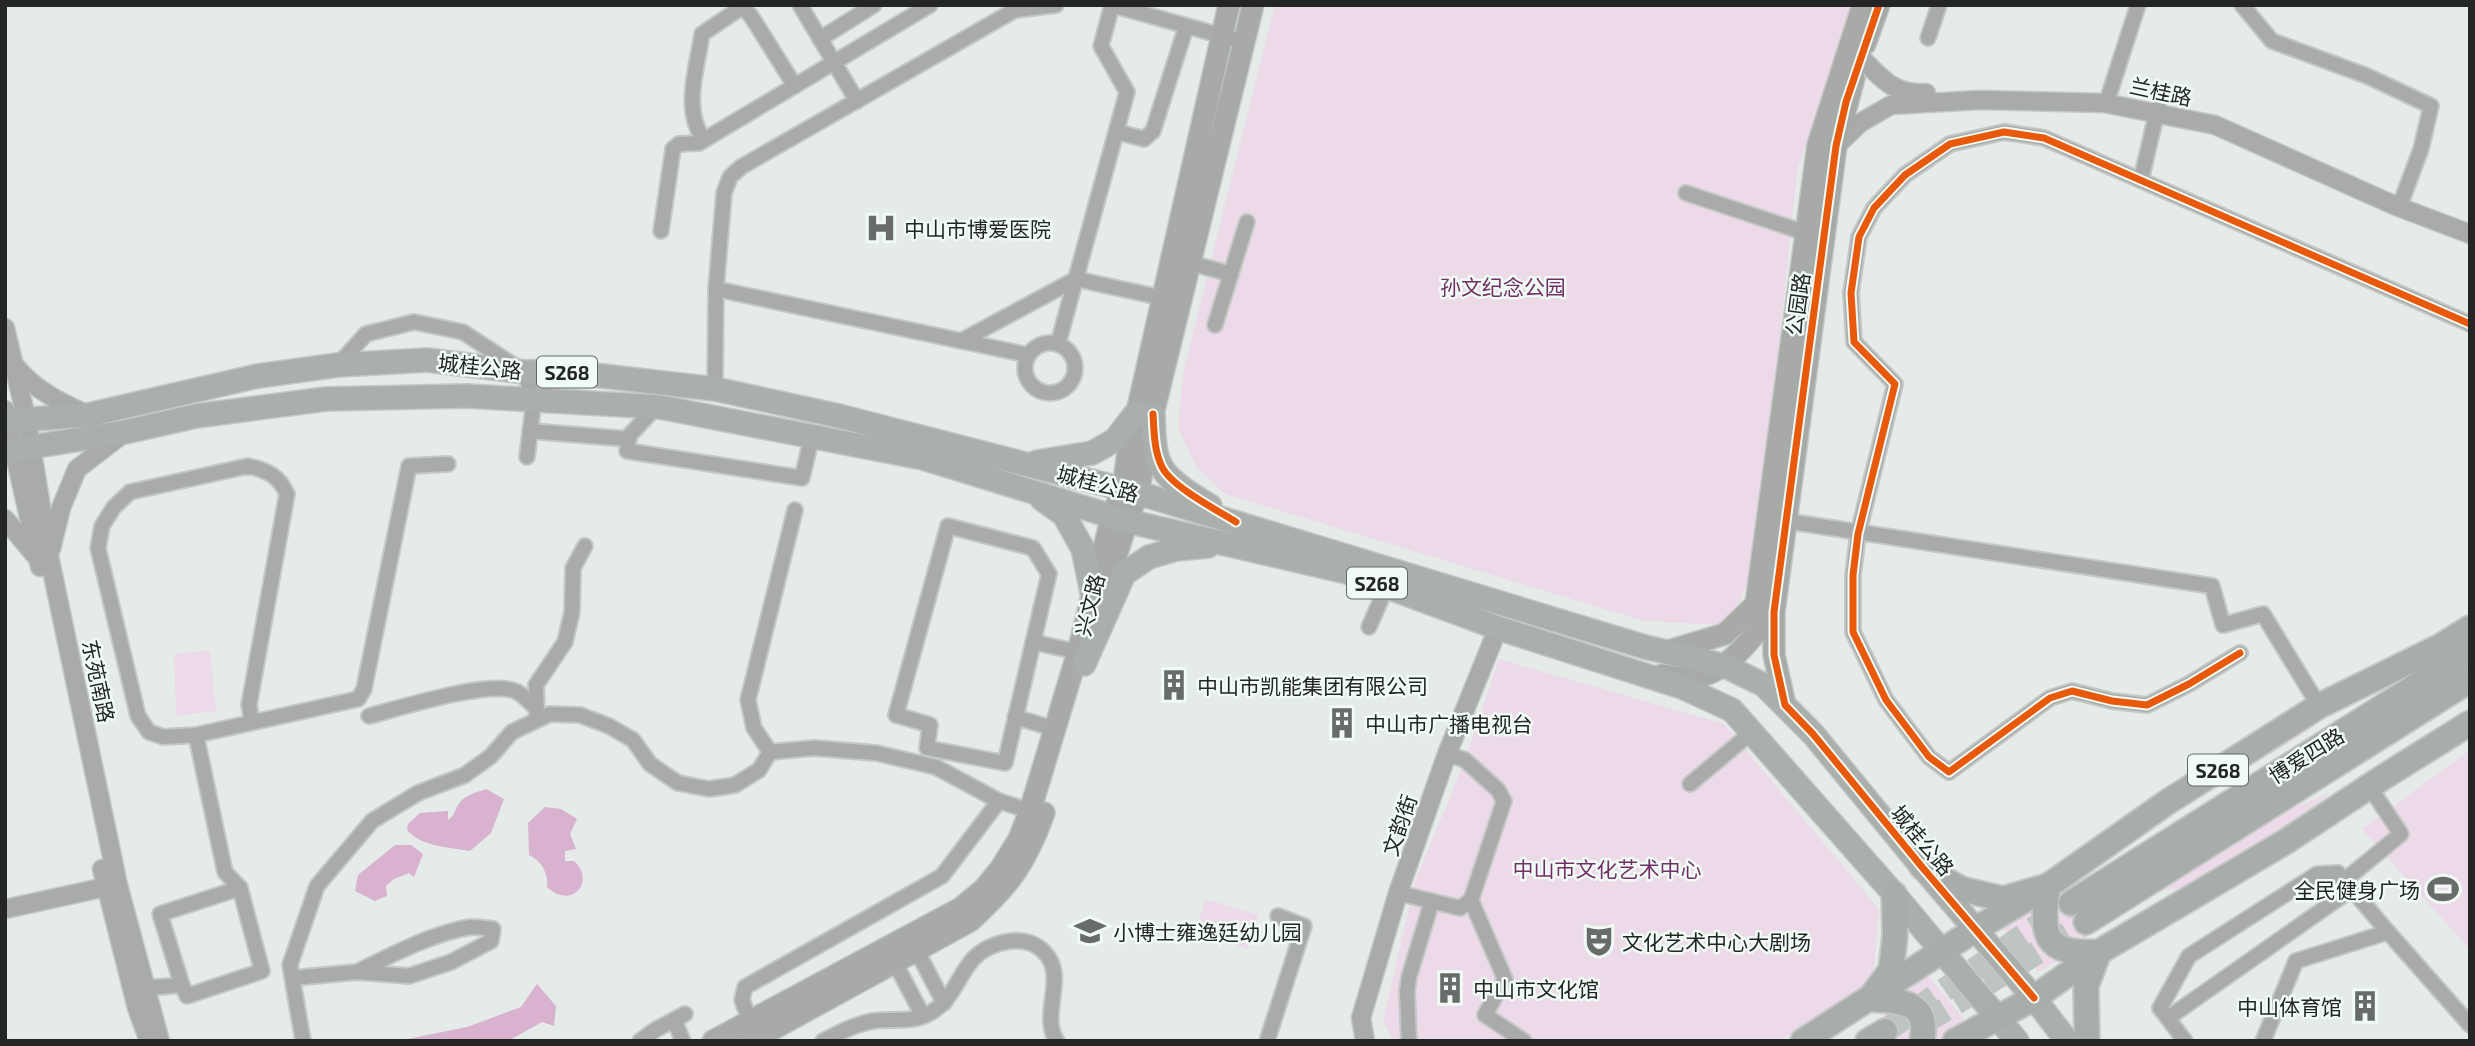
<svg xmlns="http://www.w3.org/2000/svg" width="2475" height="1046" font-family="'Exo 2','Noto Sans SC',sans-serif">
  <rect width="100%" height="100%" fill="#e5ebe8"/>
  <g fill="#eddae8">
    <polygon points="1275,5 1854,5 1797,171 1756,563 1735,612 1721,625 1644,621 1225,494 1197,468 1178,428 1183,374"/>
    <polygon points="210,650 216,711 176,716 174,654"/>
    <polygon points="1499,659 1724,724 1879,909 1874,969 1867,987 1779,1041 1393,1041 1383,1021 1415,882 1465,760"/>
    <polygon points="2348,695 2308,731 2170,816 2216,779"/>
    <polygon points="2470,750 2470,950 2362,829"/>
    <polygon points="2331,792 2279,834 2184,888 2165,890 2148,896 2289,810"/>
    <polygon points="2059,892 2089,937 2079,941 2064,937 2048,914"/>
    <polygon points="1205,899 1259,915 1248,949 1195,933"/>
    <polygon points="2034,903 2070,954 2038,972 2002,927"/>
    <polygon points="1925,972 1965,1020 1935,1041 1927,1041 1897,993"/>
    <polygon points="1878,1007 1905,1009 1917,1041 1900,1041"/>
  </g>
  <g fill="#d8b2cf">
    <path d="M486,789L504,799L491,833L470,851C448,847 422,847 407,830L408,824L420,813L448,811V820C455,815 454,812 458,805C465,794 475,793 486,789Z"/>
    <path d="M545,807L561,809L577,819L570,834L576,849L565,851V861H574C596,880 573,911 547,887C548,872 542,862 529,855L528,823Z"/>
    <polygon points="395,845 411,845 423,854 414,877 409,873 394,879 386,886 387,896 375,901 355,891 358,875"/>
    <polygon points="537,984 556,1006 554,1026 542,1022 508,1041 398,1041 467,1027 521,1007"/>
  </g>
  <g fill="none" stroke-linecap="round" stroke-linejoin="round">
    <g stroke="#bec4c1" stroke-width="24" stroke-dasharray="24 12" stroke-linecap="butt">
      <polyline points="1925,1022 2086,922"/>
      <polyline points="1885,1031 2071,903"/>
    </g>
    <defs>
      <g id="minor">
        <polyline points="800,5 857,101"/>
        <polyline points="2242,5 2272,41 2367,76 2431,106 2421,149 2403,197"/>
        <polyline points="1928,38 1939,5"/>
        <polyline points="820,39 874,5"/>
        <polyline points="2109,95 2138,5"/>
        <polyline points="1118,132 1144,139 1153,131 1186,27"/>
        <path d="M704,140C682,110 697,68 702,34L742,7L751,16L795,86"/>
        <polyline points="2141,180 2159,103"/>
        <polyline points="1686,193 1812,235"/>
        <polyline points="661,231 673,149 679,144 699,143 930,5"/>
        <polyline points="1190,263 1231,274"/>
        <polyline points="716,289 1028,355"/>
        <polyline points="1215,325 1247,222"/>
        <polyline points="961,341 1076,279 1163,298"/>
        <circle cx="1050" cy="368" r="25"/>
        <polyline points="1058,344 1127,92 1101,46 1112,5 1244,42"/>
        <polyline points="338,365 366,334 414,322 463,332 524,372 534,400 527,457"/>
        <polyline points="715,389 716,289 724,193 730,177 741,167 1015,10 1056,5"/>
        <polyline points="656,407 629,436 627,451 802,478 812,436"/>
        <polyline points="530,431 629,439"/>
        <polyline points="795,510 748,700 754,728 770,752 814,748 876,753 936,767 999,801"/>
        <polyline points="1786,521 2212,586 2223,625 2263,614 2319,706"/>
        <polygon points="948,526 1033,548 1049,574 1005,763 927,748 930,725 896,715"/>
        <polyline points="1369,627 1387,586"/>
        <polyline points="1033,642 1078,652"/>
        <polyline points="2240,653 2189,684 2147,705 2112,701 2072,691 2050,698 1949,772 1929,757 1886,700 1853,632 1853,575 1858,534 1895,384 1854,342 1851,293 1859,237 1874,208 1905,175 1950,144 2004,132 2044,138 2470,324"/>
        <path d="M369,716C400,708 488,680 515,691C523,694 530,703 536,708"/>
        <polyline points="1015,717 1055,729"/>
        <polyline points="537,720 536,685 565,642 572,612 573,568 585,546"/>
        <polyline points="196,735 358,699 364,689 409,466 448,464"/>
        <polyline points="1690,784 1752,732"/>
        <polyline points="2345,880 2401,834 2369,786"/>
        <polyline points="1398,893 1460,908 1471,900 1504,801 1498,790 1465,760 1447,754"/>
        <polyline points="1471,900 1505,979 1485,1015 1524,1041"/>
        <polyline points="917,951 944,1003"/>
        <polyline points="895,963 923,1016"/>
        <path d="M293,978L357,972L409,976L451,962L491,941L493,929C486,928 478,927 471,927C435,932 389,956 357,972"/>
        <polyline points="182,985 160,914 240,888"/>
        <path d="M146,988L182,985L187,996L262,971L240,888L225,872L196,735L164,737L149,732L138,716L98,548L102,526L114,507L130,492L248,466C267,470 279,476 287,494L249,705L252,721"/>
        <polyline points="2168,1018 2352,889"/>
        <polyline points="674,1020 683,1041"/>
        <polyline points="750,1021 742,1000 745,987 942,876 999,801 1030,811"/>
        <polyline points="303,1041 290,965 317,886 372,821 418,793 465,775 491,756 512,732 550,714 580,715 609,726 633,740 650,764 678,783 709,789 735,785 759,770 770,752"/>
        <polyline points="640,1041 655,1030 685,1014"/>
        <path d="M823,1041C839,1033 855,1024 873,1021C890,1018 909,1023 926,1015C952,1003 956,979 973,959C990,941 1027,932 1045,953C1068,977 1039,1016 1057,1041"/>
        <polyline points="1267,1041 1304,926 1278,916"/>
        <polyline points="1409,1041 1407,992 1409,977 1432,901"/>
        <polyline points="2185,1041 2160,1008 2189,956 2317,874 2338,873 2388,932"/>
        <polyline points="2263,1041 2296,961 2388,932 2470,1025"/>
      </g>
      <g id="tertiary">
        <path d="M1861,58C1883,79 1893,95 1926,93"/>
        <polyline points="1836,146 1860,123 1891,105 1980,100 2104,103 2215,125 2396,206 2470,234"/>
        <polyline points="5,328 27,421 49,556 118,885 160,1041"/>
        <path d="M16,367C36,391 60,402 88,415"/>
        <polyline points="5,410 40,567"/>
        <polyline points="5,519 34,554"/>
        <polyline points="51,549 61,508 77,469 124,433"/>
        <polyline points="102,869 137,1008 149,1041"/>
        <polyline points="5,909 115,885"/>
        <polyline points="1365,1041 1361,1018 1398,893 1447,754 1498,628"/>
      </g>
      <g id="secondary">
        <polyline points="1865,44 1879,5"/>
        <polyline points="1111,573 1127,521 1138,493 1153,414 1253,5"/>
        <polyline points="1665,652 1725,634 1756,604 1818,145 1863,5"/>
        <path d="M1662,675C1671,676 1681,679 1690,678C1728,675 1750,638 1774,612"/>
        <polyline points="1785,705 1774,655 1774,612 1836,146 1854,78"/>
        <polyline points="713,1041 961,908 984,889 1001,868 1019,839 1030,811 1078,652 1112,516 1123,489 1128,452 1229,5"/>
        <path d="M751,1041L970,921C1009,886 1026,863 1044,813"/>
      </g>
      <g id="primary">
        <path d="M1153,414C1154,431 1153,453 1162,468C1171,483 1195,497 1210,506"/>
        <polyline points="5,421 88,415 258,376 338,365 427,360 524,372 559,371 715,389 839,416 1138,493 1645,647 1725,666 1764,685 1813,734 1922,867 2034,998 2067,1041"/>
        <polyline points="5,454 31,447 125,432 196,416 326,399 466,396 660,407 923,458 1127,521 1347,572 1498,628 1682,687 1732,710 1894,894 2017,1041"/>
        <polyline points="1037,462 1092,453 1115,440 1136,413"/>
        <polyline points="1042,499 1064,515 1083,549 1092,593"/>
        <polyline points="1084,664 1124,574 1149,557 1176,549 1208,546"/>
      </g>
      <g id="trunk">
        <path d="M1922,867L1961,889L2003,899L2048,886C2040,936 2044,955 2099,952L2086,986L2087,1041"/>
        <polyline points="2071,903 2470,652"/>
        <polyline points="2086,922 2470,680"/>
        <polyline points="1874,993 1891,970 1895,936 1894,894"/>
        <path d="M1870,999C1900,1001 1930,1001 1922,1041"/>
        <polyline points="1803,1041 1976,929 2048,886 2166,803 2319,706 2441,646 2470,628"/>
        <polyline points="1868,1041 1885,1031"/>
        <polyline points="1955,1041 2034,998 2099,952 2285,842 2382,778 2470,723"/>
      </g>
    </defs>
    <use href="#minor" stroke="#c3c7c5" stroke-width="18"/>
    <use href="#tertiary" stroke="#c3c7c5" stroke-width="21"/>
    <use href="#secondary" stroke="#c3c7c5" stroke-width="24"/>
    <use href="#primary" stroke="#c3c7c5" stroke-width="26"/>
    <use href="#trunk" stroke="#c3c7c5" stroke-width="28"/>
    <use href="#minor" stroke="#a9abaa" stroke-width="14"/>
    <use href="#tertiary" stroke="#a9abaa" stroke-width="18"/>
    <use href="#secondary" stroke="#a8aaa8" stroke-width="21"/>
    <use href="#primary" stroke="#aaafac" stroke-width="23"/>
    <use href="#trunk" stroke="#a8acaa" stroke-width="24"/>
    <defs>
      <g id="cycleway">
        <polyline points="1879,5 1846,102 1836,146 1774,612 1774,655 1785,705 1813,734 1922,867 2034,998"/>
        <path d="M1153,414C1154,431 1154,451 1162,467C1172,487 1217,510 1236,522"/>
        <polyline points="2240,653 2189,684 2147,705 2112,701 2072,691 2050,698 1949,772 1929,757 1886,700 1853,632 1853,575 1858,534 1895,384 1854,342 1851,293 1859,237 1874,208 1905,175 1950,144 2004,132 2044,138 2470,324"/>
      </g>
    </defs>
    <use href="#cycleway" stroke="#f0fbf6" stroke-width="11"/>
    <use href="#cycleway" stroke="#e8590c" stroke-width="7"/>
  </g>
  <defs>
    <symbol id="hospital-bare" viewBox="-9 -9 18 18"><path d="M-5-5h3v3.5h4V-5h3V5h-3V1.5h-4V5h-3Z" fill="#676b69" stroke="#f0fbf6" stroke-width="2.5" paint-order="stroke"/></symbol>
    <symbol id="building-bare" viewBox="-9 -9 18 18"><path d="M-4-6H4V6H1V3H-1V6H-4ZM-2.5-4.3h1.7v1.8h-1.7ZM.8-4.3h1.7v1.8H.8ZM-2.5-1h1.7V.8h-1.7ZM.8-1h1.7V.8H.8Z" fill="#676b69" stroke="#f0fbf6" stroke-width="2.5" paint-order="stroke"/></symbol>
    <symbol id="stadium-bare" viewBox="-9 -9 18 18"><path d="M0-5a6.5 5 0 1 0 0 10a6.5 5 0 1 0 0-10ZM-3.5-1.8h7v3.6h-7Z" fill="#676b69" stroke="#f0fbf6" stroke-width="2.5" paint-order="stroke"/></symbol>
    <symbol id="school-bare" viewBox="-9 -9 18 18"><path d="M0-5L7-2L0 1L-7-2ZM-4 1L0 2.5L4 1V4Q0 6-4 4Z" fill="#676b69" stroke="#f0fbf6" stroke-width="2.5" paint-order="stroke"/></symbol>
    <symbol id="theatre-bare" viewBox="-9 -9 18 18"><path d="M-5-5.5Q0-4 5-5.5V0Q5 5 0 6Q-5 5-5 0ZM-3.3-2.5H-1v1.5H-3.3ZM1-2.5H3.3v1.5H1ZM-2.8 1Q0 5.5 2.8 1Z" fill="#676b69" stroke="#f0fbf6" stroke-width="2.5" paint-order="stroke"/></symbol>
  </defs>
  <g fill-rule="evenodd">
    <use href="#hospital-bare" x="859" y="206" width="44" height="44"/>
    <use href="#building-bare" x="1152" y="663" width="44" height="44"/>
    <use href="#building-bare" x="1320" y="701" width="44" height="44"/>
    <use href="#stadium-bare" x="2421" y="867" width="44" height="44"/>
    <use href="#school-bare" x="1068" y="909" width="44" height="44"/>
    <use href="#theatre-bare" x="1577" y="919" width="44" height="44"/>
    <use href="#building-bare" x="1428" y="966" width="44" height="44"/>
    <use href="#building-bare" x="2343" y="984" width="44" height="44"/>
  </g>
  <g text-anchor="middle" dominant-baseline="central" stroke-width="5" stroke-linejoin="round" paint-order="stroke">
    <g fill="#f0fbf6" stroke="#606664" stroke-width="2">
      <rect x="537" y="356.5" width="60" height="31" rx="5"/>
      <rect x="1347" y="567.5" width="60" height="31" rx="5"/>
      <rect x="2188" y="754.5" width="60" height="31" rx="5"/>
    </g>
    <g font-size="19" font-weight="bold" fill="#232625">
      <text x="567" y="372">S268</text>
      <text x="1377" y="583">S268</text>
      <text x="2218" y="770">S268</text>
    </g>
    <g font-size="21" fill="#232625" stroke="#f0fbf6">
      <text transform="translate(2161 91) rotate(12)">兰桂路</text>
      <text transform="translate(1797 304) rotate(-82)">公园路</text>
      <text transform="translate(480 366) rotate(6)">城桂公路</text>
      <text transform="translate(1098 483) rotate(15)">城桂公路</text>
      <text transform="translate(1089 605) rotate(-76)">兴文路</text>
      <text transform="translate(99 681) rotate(78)">东苑南路</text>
      <text transform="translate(2306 755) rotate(-32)">博爱四路</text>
      <text transform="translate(1399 825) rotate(-71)">文韵街</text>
      <text transform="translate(1923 840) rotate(50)">城桂公路</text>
    </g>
    <g font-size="21" fill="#232625" stroke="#f0fbf6" text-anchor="start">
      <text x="904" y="228">中山市博爱医院</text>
      <text x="1197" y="685">中山市凯能集团有限公司</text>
      <text x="1365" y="723">中山市广播电视台</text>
      <text x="2420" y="889" text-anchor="end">全民健身广场</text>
      <text x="1113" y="931">小博士雍逸廷幼儿园</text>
      <text x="1622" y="941">文化艺术中心大剧场</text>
      <text x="1473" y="988">中山市文化馆</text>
      <text x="2342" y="1006" text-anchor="end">中山体育馆</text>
    </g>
    <g font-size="21" fill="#722f65" stroke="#f0fbf6">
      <text x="1503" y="286">孙文纪念公园</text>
      <text x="1607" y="868">中山市文化艺术中心</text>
    </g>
  </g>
  <rect width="2475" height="1046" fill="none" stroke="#232625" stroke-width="14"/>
</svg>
